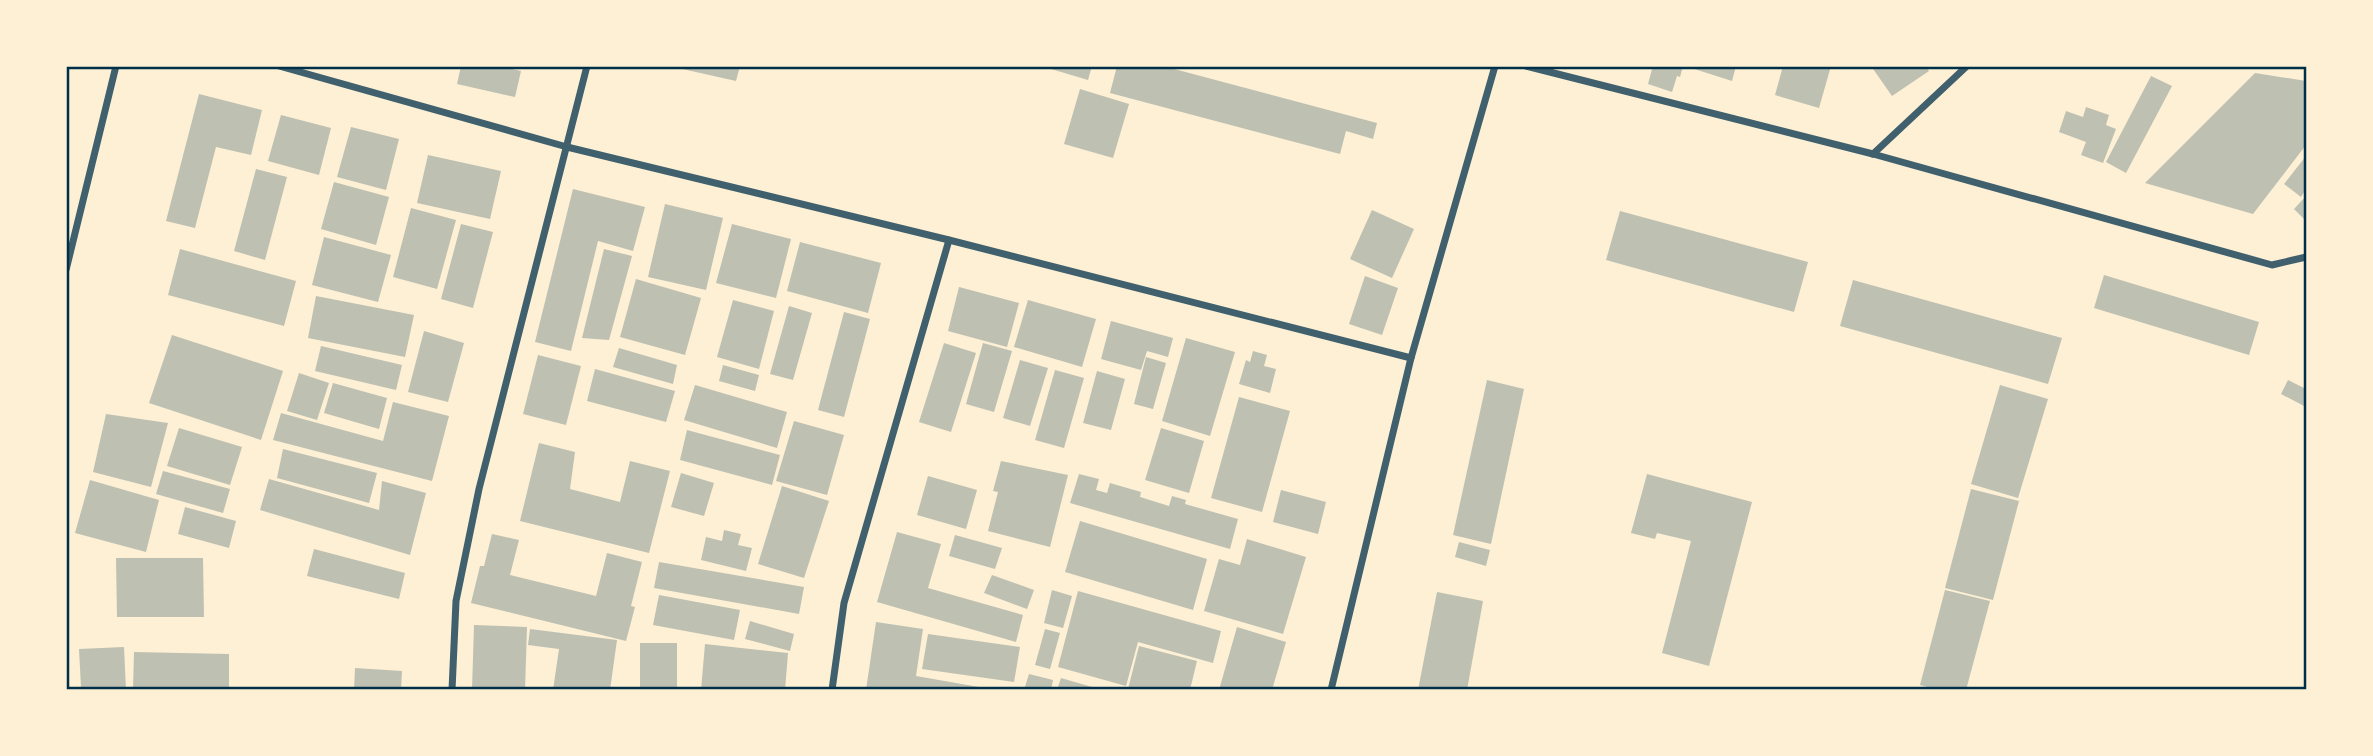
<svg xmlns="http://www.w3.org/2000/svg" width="2373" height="756" font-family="'Exo 2',sans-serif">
  <rect width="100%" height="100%" fill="#fdf0d5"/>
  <g fill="#bec0b2">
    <polygon points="461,66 500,66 521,71 515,97 457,84"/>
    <polygon points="669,66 740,66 736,81"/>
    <polygon points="1041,66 1092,66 1088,80"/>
    <polygon points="1117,66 1163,66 1377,123 1373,139 1346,131 1340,154 1110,93"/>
    <polygon points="1646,66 1683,66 1680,77 1677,76 1672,92 1648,84 1652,69"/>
    <polygon points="1685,66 1736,66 1732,81"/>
    <polygon points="1783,66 1831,66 1819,108 1775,95"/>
    <polygon points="1871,66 1926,66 1929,71 1892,96"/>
    <polygon points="2255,73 2306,81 2306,145 2253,214 2145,183"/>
    <polygon points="2151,76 2172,86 2126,173 2106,162"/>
    <polygon points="1080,89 1129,104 1113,158 1064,144"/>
    <polygon points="199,94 262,110 251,155 216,147 195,228 166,221"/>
    <polygon points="2086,107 2109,115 2106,125 2116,129 2103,163 2081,155 2086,142 2059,132 2066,111 2083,117"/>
    <polygon points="281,115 331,128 319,175 268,161"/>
    <polygon points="351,127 399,139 386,190 337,177"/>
    <polygon points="428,155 501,171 490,219 417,203"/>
    <polygon points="2306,156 2306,189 2301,197 2284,184"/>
    <polygon points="256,169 287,177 265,260 234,251"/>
    <polygon points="334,182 389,197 376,245 321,229"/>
    <polygon points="573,189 645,207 633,251 598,241 571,351 535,342"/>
    <polygon points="2306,196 2306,221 2294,209"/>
    <polygon points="665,204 723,218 706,290 648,277"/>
    <polygon points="411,208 456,220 437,289 393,277"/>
    <polygon points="1372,210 1414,229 1392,278 1350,259"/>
    <polygon points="1620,211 1808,262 1794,312 1606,260"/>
    <polygon points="461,224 493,232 473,308 441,299"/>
    <polygon points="732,224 791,239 776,298 716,283"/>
    <polygon points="324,237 391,255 378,302 312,285"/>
    <polygon points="800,242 881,263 868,313 787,291"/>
    <polygon points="180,249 296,281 284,326 168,295"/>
    <polygon points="604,249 632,256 609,340 582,338"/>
    <polygon points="2104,275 2259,322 2249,355 2094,308"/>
    <polygon points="1365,276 1398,288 1382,335 1349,324"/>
    <polygon points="636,279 701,298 685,355 620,337"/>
    <polygon points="1853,280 2062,338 2048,384 1840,326"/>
    <polygon points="959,287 1019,303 1007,347 948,331"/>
    <polygon points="316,296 414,315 405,357 308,338"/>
    <polygon points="733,300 774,311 759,369 717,357"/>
    <polygon points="1028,300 1096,319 1082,367 1014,347"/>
    <polygon points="789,306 812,313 793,380 770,374"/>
    <polygon points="844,312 870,319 844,417 818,410"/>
    <polygon points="1111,321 1173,338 1168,357 1147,351 1141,370 1101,359"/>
    <polygon points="424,331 464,343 448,402 408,392"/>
    <polygon points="172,335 283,371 261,440 149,403"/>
    <polygon points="1186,338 1235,352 1210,436 1162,421"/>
    <polygon points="944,343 976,353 951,432 919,422"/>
    <polygon points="983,343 1012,351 994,412 966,404"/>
    <polygon points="321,346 402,365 396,390 315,371"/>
    <polygon points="619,348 677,365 673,384 613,367"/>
    <polygon points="1253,351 1267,355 1264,366 1276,369 1270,393 1239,384 1246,360 1250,362"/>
    <polygon points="538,355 581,366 566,425 523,414"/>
    <polygon points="1146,357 1166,363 1153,409 1134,404"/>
    <polygon points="1020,360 1048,368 1030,426 1003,418"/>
    <polygon points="723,365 759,375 755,391 719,381"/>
    <polygon points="595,369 675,391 666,422 587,401"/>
    <polygon points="1055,370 1084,378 1064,448 1035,440"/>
    <polygon points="1097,371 1125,379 1111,430 1083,423"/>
    <polygon points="299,373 329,383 317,420 287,411"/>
    <polygon points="1487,380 1524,389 1491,544 1453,535"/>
    <polygon points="2288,380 2306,389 2306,407 2281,394"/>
    <polygon points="333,383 387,398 379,429 324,413"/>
    <polygon points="695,385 787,412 777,448 684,420"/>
    <polygon points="2000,385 2048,399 2018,498 1971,484"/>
    <polygon points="1239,397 1290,411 1262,512 1211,498"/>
    <polygon points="393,402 449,416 432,481 273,440 281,413 383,441"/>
    <polygon points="106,414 168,423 151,487 93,472"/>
    <polygon points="794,421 844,435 827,495 776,481"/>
    <polygon points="179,428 242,447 230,485 167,466"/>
    <polygon points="1161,428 1204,441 1189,493 1145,480"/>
    <polygon points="687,430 780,455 772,485 680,460"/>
    <polygon points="539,443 575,452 570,489 620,502 630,461 670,471 649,553 520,521"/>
    <polygon points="283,449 377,473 369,503 277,478"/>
    <polygon points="1001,461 1068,475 1050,547 988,531 998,492 993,491"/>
    <polygon points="163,471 230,489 223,513 156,494"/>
    <polygon points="681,473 714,483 704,516 671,507"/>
    <polygon points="1079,474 1099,479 1096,490 1107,493 1110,483 1141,492 1140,497 1169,506 1172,496 1186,500 1185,504 1238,519 1230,549 1070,503"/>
    <polygon points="1647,474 1752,502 1709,666 1662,653 1691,541 1657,533 1655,539 1631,533"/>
    <polygon points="928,476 977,490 966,529 917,515"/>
    <polygon points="269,479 379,510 382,481 426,493 410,555 260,510"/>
    <polygon points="90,480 159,500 146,552 75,533"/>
    <polygon points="782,486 829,501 804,578 758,564"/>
    <polygon points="1971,489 2019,501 1993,600 1945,588"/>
    <polygon points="1281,490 1326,502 1318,534 1273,522"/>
    <polygon points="185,507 236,521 229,548 178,534"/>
    <polygon points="1080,521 1207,559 1193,610 1065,572"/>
    <polygon points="724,530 741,534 738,545 752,548 746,571 701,560 706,537 722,541"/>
    <polygon points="897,532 941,544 928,588 1023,615 1016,642 877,602"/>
    <polygon points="492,534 519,540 510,575 596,596 607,553 642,562 631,606 635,607 626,641 471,603 480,566 484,566"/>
    <polygon points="955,535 1002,548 995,569 949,556"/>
    <polygon points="1247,539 1306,557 1283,634 1204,611 1219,559 1240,565"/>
    <polygon points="1459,542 1490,550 1486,566 1455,557"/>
    <polygon points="314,549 405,573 399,599 307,576"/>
    <polygon points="116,558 203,558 204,617 117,617"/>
    <polygon points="659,562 804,587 799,614 654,588"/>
    <polygon points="992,575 1034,590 1027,609 984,593"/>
    <polygon points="1052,590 1072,596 1063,628 1044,623"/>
    <polygon points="1945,590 1990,601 1966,690 1939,690 1920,685"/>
    <polygon points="1078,591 1221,631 1213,663 1138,642 1126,686 1058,667"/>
    <polygon points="1437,592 1483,601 1467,690 1418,690"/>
    <polygon points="659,595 740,610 734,640 653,625"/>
    <polygon points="750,621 794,634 790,651 745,639"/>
    <polygon points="876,622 923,629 916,676 996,690 866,690"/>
    <polygon points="474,625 527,627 525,690 472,690"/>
    <polygon points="1237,627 1286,642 1272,690 1219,690"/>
    <polygon points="530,629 617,640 610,690 553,690 559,649 528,645"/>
    <polygon points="1045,629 1060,633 1050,669 1035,665"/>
    <polygon points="928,634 1020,647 1014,682 922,669"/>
    <rect x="640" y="643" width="37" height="47"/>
    <polygon points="705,644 788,653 785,690 701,690"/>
    <polygon points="1139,646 1197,661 1190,690 1128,689"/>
    <polygon points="124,647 126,690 71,690 71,687 81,687 79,649"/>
    <polygon points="134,652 229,654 229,690 133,690"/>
    <polygon points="355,668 402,671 401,690 354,690"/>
    <polygon points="1029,674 1053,680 1051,690 1024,690"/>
    <polygon points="1061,678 1099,689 1098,690 1057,690"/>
  </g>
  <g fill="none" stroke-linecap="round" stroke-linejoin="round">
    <g stroke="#3f606c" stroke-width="7">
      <polyline points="279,66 567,147 949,240 1411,358"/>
      <polyline points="1526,66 1873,154 2272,265 2306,257"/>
      <polyline points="1873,154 1967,66"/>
      <polyline points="66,270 116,66"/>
      <polyline points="452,690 456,601 479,489 587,66"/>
      <polyline points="832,690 844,603 949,240"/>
      <polyline points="1331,690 1411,358 1495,66"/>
    </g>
  </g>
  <rect width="2373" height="756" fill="none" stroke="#fdf0d5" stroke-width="136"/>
  <rect x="68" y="68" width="2237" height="620" fill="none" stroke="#003049" stroke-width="2.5"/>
</svg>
